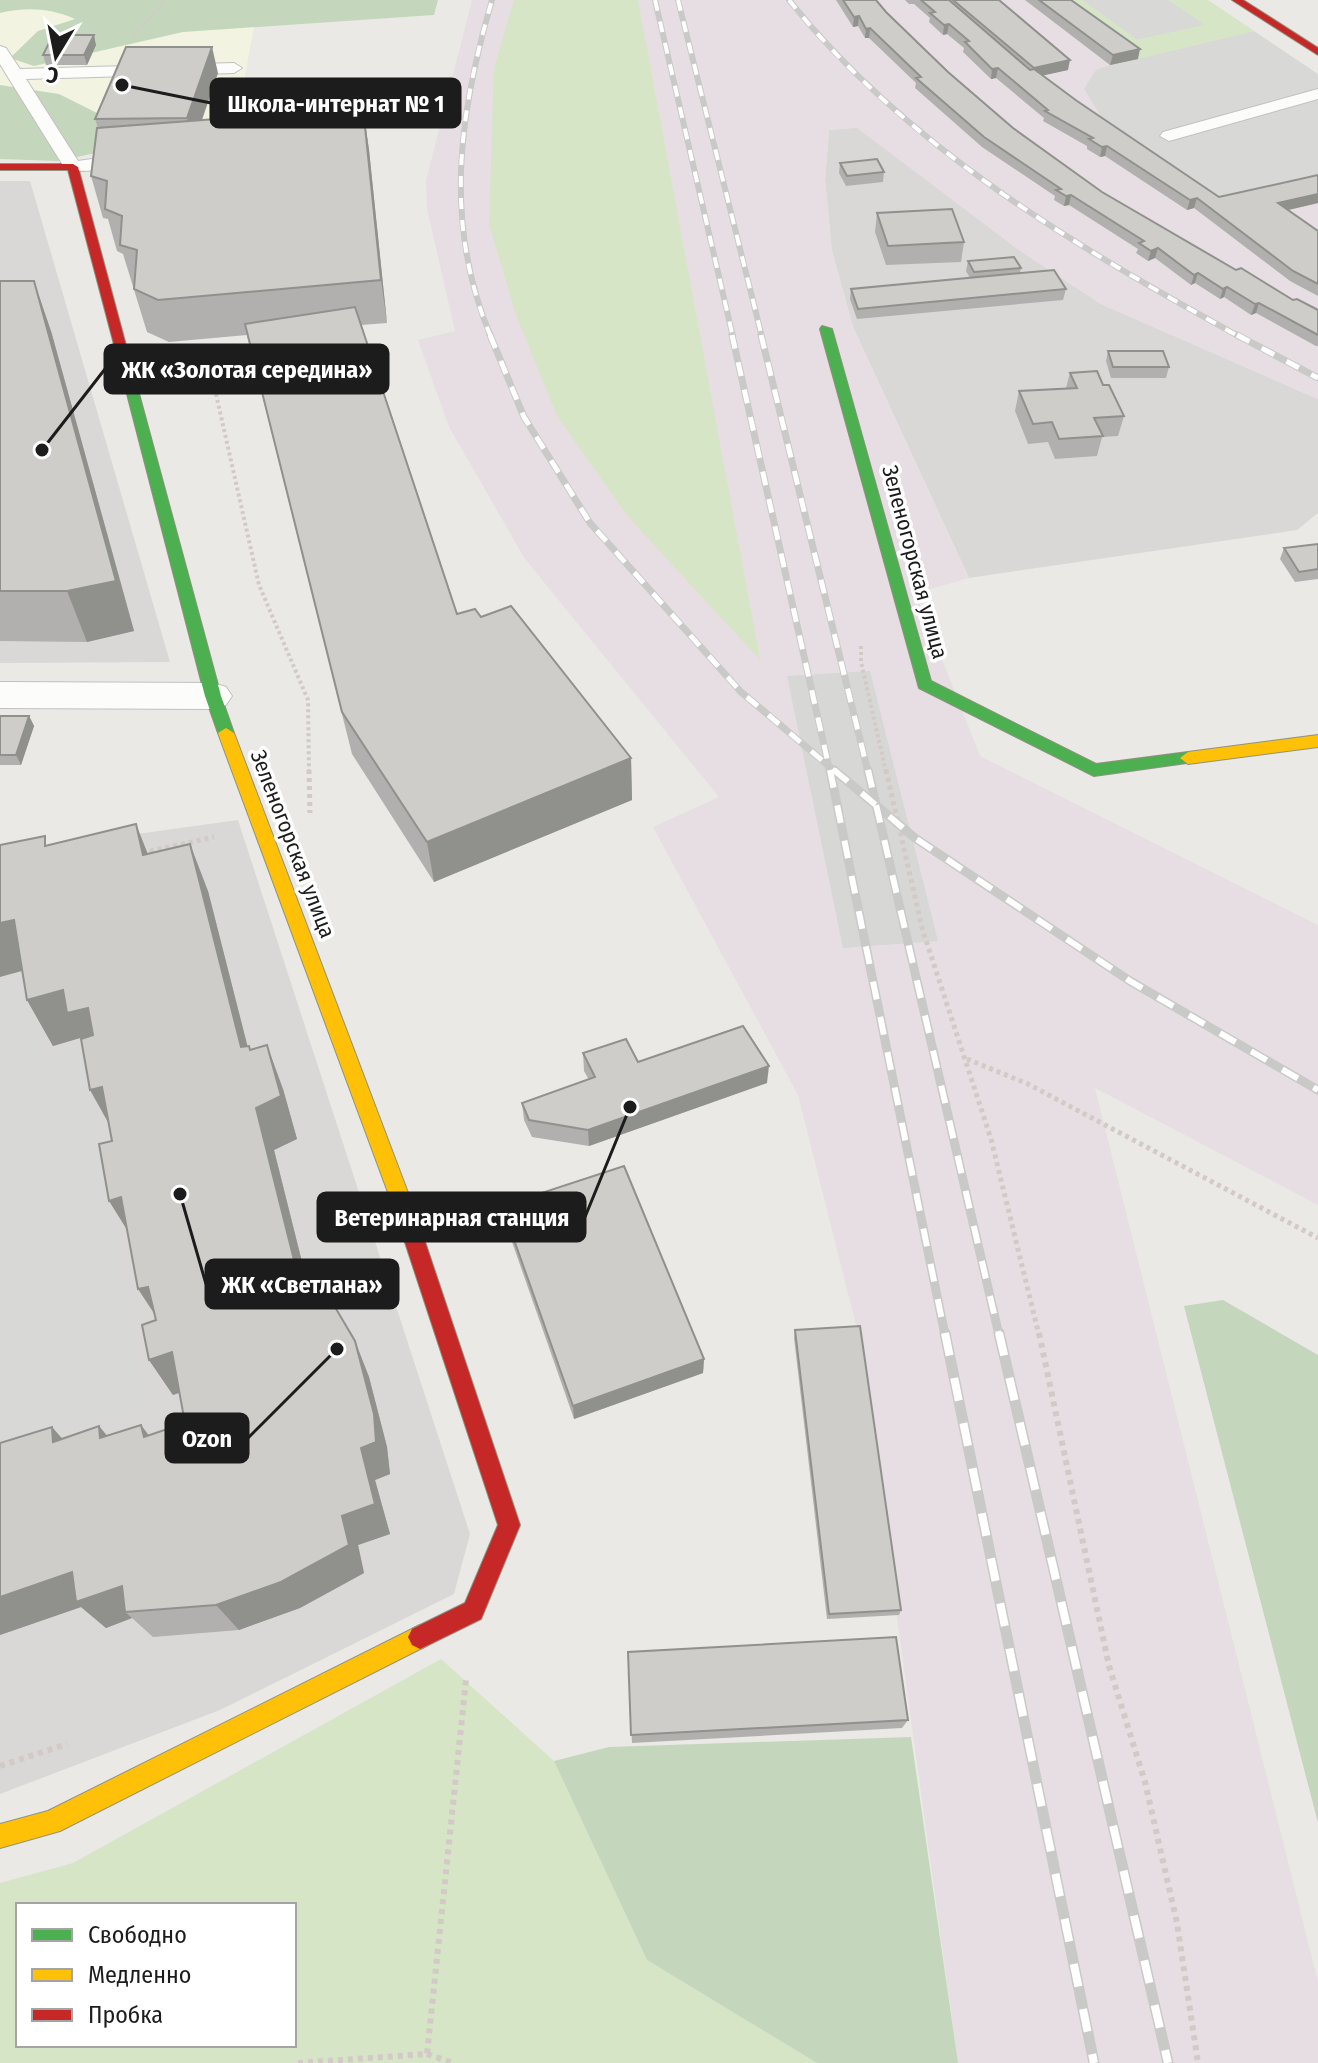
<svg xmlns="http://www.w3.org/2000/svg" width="1318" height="2063" font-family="'Fira Sans Condensed',sans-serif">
  <rect width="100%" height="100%" fill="#eae9e5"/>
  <g fill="#d9d8d6">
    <polygon points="857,127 1019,250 1101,304 1318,399 1318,513 1297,530 969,578 853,327 832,251 825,180 829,130"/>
    <polygon points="0,181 30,181 170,662 0,663"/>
    <polygon points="238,820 470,1534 454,1594 220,1710 0,1794 0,853"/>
  </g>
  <polygon fill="#e7dee3" points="472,0 1056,0 1138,59 1111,65 1318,182 1318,399 1101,304 1019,250 857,128 829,130 825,180 832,251 853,327 969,578 916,593 980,756 1318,925 1318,1205 1095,1088 1318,1982 1318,2063 958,2063 858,1333 798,1095 653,827 719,797 525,559 449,427 418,340 455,331 427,209 426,181"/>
  <polygon fill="#f2f3e0" points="0,0 438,0 434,15 254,26 233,143 0,151"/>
  <g fill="#d8d8d6">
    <polygon points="1082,0 1168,0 1206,25 1137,40"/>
    <polygon points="1254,31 1318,74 1318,182 1217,205 1112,134 1084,89 1096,70 1110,65"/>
    <polygon points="32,977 45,1056 82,1046 146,1404 0,1451 0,986"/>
  </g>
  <g fill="#d5e5c6" fill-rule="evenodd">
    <polygon points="514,0 638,0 760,660 629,518 557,416 516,315 489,224 494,68"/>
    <polygon points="1056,0 1082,0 1137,40 1205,25 1168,0 1208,0 1254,31 1138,59"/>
    <path d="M441,1659L554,1761L647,1960L817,2063H0V1883L73,1863ZM18,1905H294V2045H18Z"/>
  </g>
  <g fill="#c4d7bc">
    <path d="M0,0H438L434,15L183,32L34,66L10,58L38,31L75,19C49,8 27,7 0,13Z"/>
    <polygon points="0,85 59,94 113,121 106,151 57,161 0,159"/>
    <polygon points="1223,1300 1318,1355 1318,1823 1184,1306"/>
    <polygon points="911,1737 958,2063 817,2063 647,1960 554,1761 609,1747"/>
  </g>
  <polygon fill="#d7d7d5" points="870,671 938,941 843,948 787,676"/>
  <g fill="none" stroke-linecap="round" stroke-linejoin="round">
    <defs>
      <g id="lane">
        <path d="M0,46L6,48L20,69L234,63L242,68L234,73L26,79L78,161L133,153L142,158C132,167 74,176 64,167L6,74L0,64Z"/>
        <polygon points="1318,89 1318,99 1169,141 1160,136 1163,132"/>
        <polygon points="291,341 301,347 298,351 127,374 117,368 127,362"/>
      </g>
      <polygon id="street" points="0,682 213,683 226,687 232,696 226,705 213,709 0,708"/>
      <g id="fast">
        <polygon points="822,326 832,329 931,681 1096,764 1188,752 1196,758 1194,762 1094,776 919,688 820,329"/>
        <polygon points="132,386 138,390 221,696 234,733 226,738 218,733 205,696 126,390"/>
      </g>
      <g id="slow">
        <polygon points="226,728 234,733 413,1206 410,1212 403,1215 396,1212 393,1206 218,733"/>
        <polygon points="1318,735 1318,747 1188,764 1180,758 1188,752"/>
        <polygon points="420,1625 428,1629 432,1637 428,1645 60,1831 0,1848 0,1824 48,1811"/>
      </g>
      <g id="jam">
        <polygon points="1232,0 1243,0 1318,48 1318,55"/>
        <polygon points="0,164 73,164 78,167 138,390 136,393 126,390 68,170 0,170"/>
        <polygon points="403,1197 410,1200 413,1206 520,1525 481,1619 420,1649 412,1645 408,1637 412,1629 465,1603 498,1525 393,1206 396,1200"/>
      </g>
    </defs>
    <use href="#lane" stroke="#c1c1bf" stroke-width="2"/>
    <use href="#street" stroke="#c1c1bf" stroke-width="2"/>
    <use href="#fast" stroke="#8f927f" stroke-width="2"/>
    <use href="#slow" stroke="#8f927f" stroke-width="2"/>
    <use href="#jam" stroke="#8f927f" stroke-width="2"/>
    <polyline stroke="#d3c9c6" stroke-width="3" stroke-dasharray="2 2" stroke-linecap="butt" points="133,35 165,0"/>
    <g stroke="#d3c9c6" stroke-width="4" stroke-dasharray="3 3" stroke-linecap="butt">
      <polyline points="216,394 259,585 308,700 309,772"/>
      <polyline points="861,646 861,662 886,772"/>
    </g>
    <g stroke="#d3c9c6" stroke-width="5" stroke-dasharray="4 4" stroke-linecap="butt">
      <polyline points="309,770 310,813"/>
      <polyline points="886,770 922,928 991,1139 1039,1335"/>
      <polyline points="142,853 214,837"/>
      <polyline points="967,1059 1028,1084 1318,1238"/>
    </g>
    <g stroke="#d3c9c6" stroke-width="6" stroke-dasharray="5 5" stroke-linecap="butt">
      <polyline points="1039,1333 1109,1666 1145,1782 1177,1923 1198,2063"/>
      <polyline points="0,1766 67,1744"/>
      <polyline points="427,2054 453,2063"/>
      <polyline points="298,2063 427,2054 466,1680"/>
    </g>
    <use href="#lane" fill="#fcfcfb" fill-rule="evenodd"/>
    <use href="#street" fill="#fcfcfb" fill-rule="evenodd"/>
    <use href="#fast" fill="#4caf50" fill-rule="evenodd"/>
    <use href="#slow" fill="#ffc107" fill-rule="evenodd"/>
    <use href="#jam" fill="#c62828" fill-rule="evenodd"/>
    <defs>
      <g id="rail-far3">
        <polyline points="655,0 733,337"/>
        <polyline points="678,0 762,337"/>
        <path d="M789,0C907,148 1077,247 1240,337"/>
        <path d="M491,337C443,223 459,114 492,0"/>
      </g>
      <g id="rail-far2">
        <polyline points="490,335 524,417 590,523 741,692 836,772"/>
        <polyline points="732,335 830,772"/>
        <polyline points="761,335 868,772"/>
        <polyline points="1237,335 1318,378"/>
      </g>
      <g id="rail-far1">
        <polyline points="830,770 945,1335"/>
        <polyline points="834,770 915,838 1130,981 1318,1090"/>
        <polyline points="868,770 999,1335"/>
      </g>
      <g id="rail">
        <polyline points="945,1333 1094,2063"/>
        <polyline points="999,1333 1168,2063"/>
      </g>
    </defs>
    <use href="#rail-far3" stroke="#c9c9c8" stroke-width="6"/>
    <use href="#rail-far2" stroke="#c9c9c8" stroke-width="7"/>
    <use href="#rail-far1" stroke="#c9c9c8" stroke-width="9"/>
    <use href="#rail" stroke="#c9c9c8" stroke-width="11"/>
    <use href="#rail-far3" stroke="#fff" stroke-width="4" stroke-dasharray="11" stroke-linecap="butt"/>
    <use href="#rail-far2" stroke="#fff" stroke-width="5" stroke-dasharray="14" stroke-linecap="butt"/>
    <use href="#rail-far1" stroke="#fff" stroke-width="6" stroke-dasharray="18" stroke-linecap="butt"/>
    <use href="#rail" stroke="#fff" stroke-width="8" stroke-dasharray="23" stroke-linecap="butt"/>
  </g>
  <g fill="#b1b0ae">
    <polygon points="836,0 876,0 886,12 948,72 1013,128 1102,192 1236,270 1293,300 1318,310 1318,346 1316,346 1256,313 1251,315 1224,297 1220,299 1195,283 1191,285 1155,258 1148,261 1136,253 1138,249 1069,205 1064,206 1054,200 1055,196 982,147 915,88 916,83 869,38 865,38 858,26 853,27"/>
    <polygon points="905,0 999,0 1068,70 1043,75 1077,101 1219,197 1318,175 1318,203 1288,210 1318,231 1318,296 1290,281 1194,208 1187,210 1105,156 1100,157 1087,149 1087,146 1043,121 1044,118 996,78 991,79 963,52 964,48 947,34 943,35 929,22 930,18 914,4 909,4"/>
    <polygon points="1025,0 1071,0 1138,59 1110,65"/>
    <polygon points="96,45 87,65 46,65 43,55"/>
    <polygon points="218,73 202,120 363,108 369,150 387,323 361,325 457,614 481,617 631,758 632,800 434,882 352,754 247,335 169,342 147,332 123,254 117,251 108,219 103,218 91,176 98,128 95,119"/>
    <polygon points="840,163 884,172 883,182 846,186 839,173"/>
    <polygon points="877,213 964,242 961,262 886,265 875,232"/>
    <polygon points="968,261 1021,268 1020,273 1066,289 1063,300 857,319 850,299 851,289 970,278 966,271"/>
    <polygon points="0,281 51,331 134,631 87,642 0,641"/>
    <polygon points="1108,351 1169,367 1166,378 1111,378 1106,361"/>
    <polygon points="1070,373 1103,385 1124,416 1118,436 1102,437 1097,456 1055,459 1048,442 1028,444 1015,411 1019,391 1066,388"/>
    <polygon points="1318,544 1318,579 1295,582 1280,559 1284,548"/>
    <polygon points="0,716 29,716 34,726 21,765 0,765"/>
    <polygon points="49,845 148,854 208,891 247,1046 283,1089 297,1139 274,1150 305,1274 355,1341 369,1377 387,1447 390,1474 375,1480 390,1534 358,1545 364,1573 300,1608 239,1630 153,1637 132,1618 106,1628 81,1607 0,1635 0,1443 63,1439 99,1426 107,1436 149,1435 185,1423 179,1393 173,1395 149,1360 156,1320 108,1122 81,1038 80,1038 53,1046 27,1000"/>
    <polygon points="583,1053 638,1062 767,1083 589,1146 532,1137 524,1120 522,1103 589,1080 584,1071"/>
    <polygon points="502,1206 704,1359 703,1373 574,1419 505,1222"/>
    <polygon points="795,1330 901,1610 899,1615 827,1619 794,1338"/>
    <polygon points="628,1652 908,1720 902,1728 632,1743"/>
  </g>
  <g fill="#90908d">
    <polygon points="859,16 858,26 853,27 854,17"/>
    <polygon points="949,24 947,34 943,35 944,25"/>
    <polygon points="870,28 869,38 865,38 866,29"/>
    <polygon points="94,35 96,45 87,65 84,55"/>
    <polygon points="212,47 218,73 193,145 187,118"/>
    <polygon points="1140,49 1138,59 1110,65 1113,55"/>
    <polygon points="1070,60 1068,70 1032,78 1034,68"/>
    <polygon points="998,68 996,78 991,79 992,69"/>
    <polygon points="363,108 369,150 387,323 381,280"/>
    <polygon points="1107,146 1105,156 1100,157 1102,147"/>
    <polygon points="1318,194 1318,203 1275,213 1278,203"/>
    <polygon points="1071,195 1069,205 1064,206 1066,196"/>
    <polygon points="1197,198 1194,208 1187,210 1190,200"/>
    <polygon points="1158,248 1155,258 1148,261 1151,251"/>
    <polygon points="1198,273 1195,283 1191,285 1194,275"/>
    <polygon points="34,281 51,331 134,631 87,642 67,591"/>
    <polygon points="1227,287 1224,297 1220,299 1223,289"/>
    <polygon points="1259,303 1256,313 1251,315 1255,304"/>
    <polygon points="29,716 34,726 21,765 16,755"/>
    <polygon points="631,758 632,800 434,882 427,842"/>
    <polygon points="136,824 155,872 143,855"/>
    <polygon points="190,844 208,891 259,1091 241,1047"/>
    <polygon points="14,920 40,966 0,977 0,923"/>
    <polygon points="63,990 88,1008 112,1053 92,1058 80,1038 53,1046 27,1000"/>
    <polygon points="267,1045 283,1089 297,1139 274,1150 315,1314 298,1276 256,1108"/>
    <polygon points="769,1066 767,1083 589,1146 588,1130"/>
    <polygon points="102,1087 114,1133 90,1090"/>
    <polygon points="121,1197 134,1241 109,1201"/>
    <polygon points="148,1287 163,1327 138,1289"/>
    <polygon points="355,1341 369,1377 387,1447 390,1474 375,1480 390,1534 358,1545 364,1573 300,1608 239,1630 216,1605 342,1516 361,1448"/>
    <polygon points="172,1352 195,1387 173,1395 149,1360"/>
    <polygon points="704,1359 703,1373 574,1419 573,1406"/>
    <polygon points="141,1425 166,1458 144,1437"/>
    <polygon points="99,1426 126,1459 100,1438"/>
    <polygon points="52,1427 81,1460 53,1442"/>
    <polygon points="72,1572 122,1586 125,1612 132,1618 106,1628 81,1607 0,1635 0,1597"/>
  </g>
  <g fill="#cecdca" stroke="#90908d" stroke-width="2">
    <polygon points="843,0 876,0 886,12 948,72 1013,128 1102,192 1236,270 1241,268 1293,300 1297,299 1318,310 1318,335 1259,303 1255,304 1227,287 1223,289 1198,273 1194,275 1158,248 1151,251 1139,243 1144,241 1071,195 1066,196 1056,190 1061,189 984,137 916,78 921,77 870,28 866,29 859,16 854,17"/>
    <polygon points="921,0 949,0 1030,70 1034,69 1077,101 1219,197 1318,175 1318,194 1278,203 1318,231 1318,284 1293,271 1197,198 1190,200 1107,146 1102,147 1089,139 1093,138 1045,111 1048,110 998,68 992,69 965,42 969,41 949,24 944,25 930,13 935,12"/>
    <polygon points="953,0 999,0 1070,60 1034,68"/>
    <polygon points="1039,0 1071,0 1140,49 1113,55"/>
    <polygon points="53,35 94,35 84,55 43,55"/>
    <polygon points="126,47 212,47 187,118 95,119"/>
    <polygon points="363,108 381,280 158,300 134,289 137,250 120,245 122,216 105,209 107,181 91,176 97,128"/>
    <polygon points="877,159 884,172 847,176 840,163"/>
    <polygon points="952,209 964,242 888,246 877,213"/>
    <polygon points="1014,257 1021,268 974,272 968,261"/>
    <polygon points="1054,270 1066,289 858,309 851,289"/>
    <polygon points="0,281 34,281 116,581 67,591 0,591"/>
    <polygon points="355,307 457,614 475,609 481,617 511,606 631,758 427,842 342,712 245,324"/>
    <polygon points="1108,351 1163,351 1169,367 1113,367"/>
    <polygon points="1097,371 1103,385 1109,385 1124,416 1094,418 1103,436 1059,439 1052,422 1033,424 1019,391 1077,388 1070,373"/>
    <polygon points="1318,544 1318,569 1299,572 1284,548"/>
    <polygon points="0,716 29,716 16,755 0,755"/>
    <polygon points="136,824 143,855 190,844 241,1047 249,1046 250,1050 267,1045 281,1096 256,1108 298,1276 308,1272 332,1302 355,1341 374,1414 376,1442 361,1448 375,1504 342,1516 349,1545 281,1582 216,1605 125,1612 122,1586 76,1602 72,1572 0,1597 0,1443 52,1427 53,1442 99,1426 100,1438 141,1425 144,1437 185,1423 172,1352 149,1360 142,1325 156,1320 148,1287 138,1289 121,1197 109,1201 99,1144 112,1141 102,1087 90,1090 81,1039 93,1035 88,1008 67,1013 63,990 27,1000 14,920 0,923 0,845 45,836 45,846"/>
    <polygon points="743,1026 769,1066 588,1130 529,1120 522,1103 595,1077 583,1053 626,1039 638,1062"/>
    <polygon points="624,1166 704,1359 573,1406 502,1206"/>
    <polygon points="860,1326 901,1610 829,1614 795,1330"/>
    <polygon points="896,1637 908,1720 631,1735 628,1652"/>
  </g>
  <g text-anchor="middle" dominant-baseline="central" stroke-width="7" stroke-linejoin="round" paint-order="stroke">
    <g font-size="22" fill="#1c1c1c" stroke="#fff">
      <text transform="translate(915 562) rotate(75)">Зеленогорская улица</text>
      <text transform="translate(293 844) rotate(69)">Зеленогорская улица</text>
    </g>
  </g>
  <path fill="none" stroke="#1c1c1c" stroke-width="3" d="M122 85L211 103M42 450L105 369M630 1107L585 1217M180 1194L206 1284M337 1349L248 1438"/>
  <g fill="#1c1c1c" stroke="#fff" stroke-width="3">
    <circle cx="122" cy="85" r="8"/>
    <circle cx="42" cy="450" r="8"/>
    <circle cx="630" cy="1107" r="8"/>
    <circle cx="180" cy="1194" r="8"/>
    <circle cx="337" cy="1349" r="8"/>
  </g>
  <g fill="#1c1c1c" stroke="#1c1c1c" stroke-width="3">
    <rect x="211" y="79" width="249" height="48" rx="8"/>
    <rect x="105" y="345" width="283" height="48" rx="8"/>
    <rect x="318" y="1193" width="267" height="48" rx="8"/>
    <rect x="206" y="1260" width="192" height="48" rx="8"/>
    <rect x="166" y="1414" width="82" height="48" rx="8"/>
  </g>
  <g font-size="24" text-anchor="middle" font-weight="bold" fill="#fff">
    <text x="336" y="112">Школа-интернат № 1</text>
    <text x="247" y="378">ЖК «Золотая середина»</text>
    <text x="452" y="1226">Ветеринарная станция</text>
    <text x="302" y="1293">ЖК «Светлана»</text>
    <text x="207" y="1447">Ozon</text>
  </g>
  <rect x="16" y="1903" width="280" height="144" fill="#ffffff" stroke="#a4a4a4" stroke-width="2"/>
  <rect x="32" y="1929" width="40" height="12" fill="#4caf50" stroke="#a4a4a4" stroke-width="2"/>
  <text x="88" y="1943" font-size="24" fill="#1c1c1c">Свободно</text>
  <rect x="32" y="1969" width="40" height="12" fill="#ffc107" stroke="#a4a4a4" stroke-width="2"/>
  <text x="88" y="1983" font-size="24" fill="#1c1c1c">Медленно</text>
  <rect x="32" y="2009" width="40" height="12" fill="#c62828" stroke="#a4a4a4" stroke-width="2"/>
  <text x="88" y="2023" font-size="24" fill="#1c1c1c">Пробка</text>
  <g transform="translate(56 56) rotate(190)" stroke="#ffffff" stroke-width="6" paint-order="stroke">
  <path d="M0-6L14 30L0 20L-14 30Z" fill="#1c1c1c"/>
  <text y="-12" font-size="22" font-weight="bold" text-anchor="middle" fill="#1c1c1c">С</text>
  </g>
</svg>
